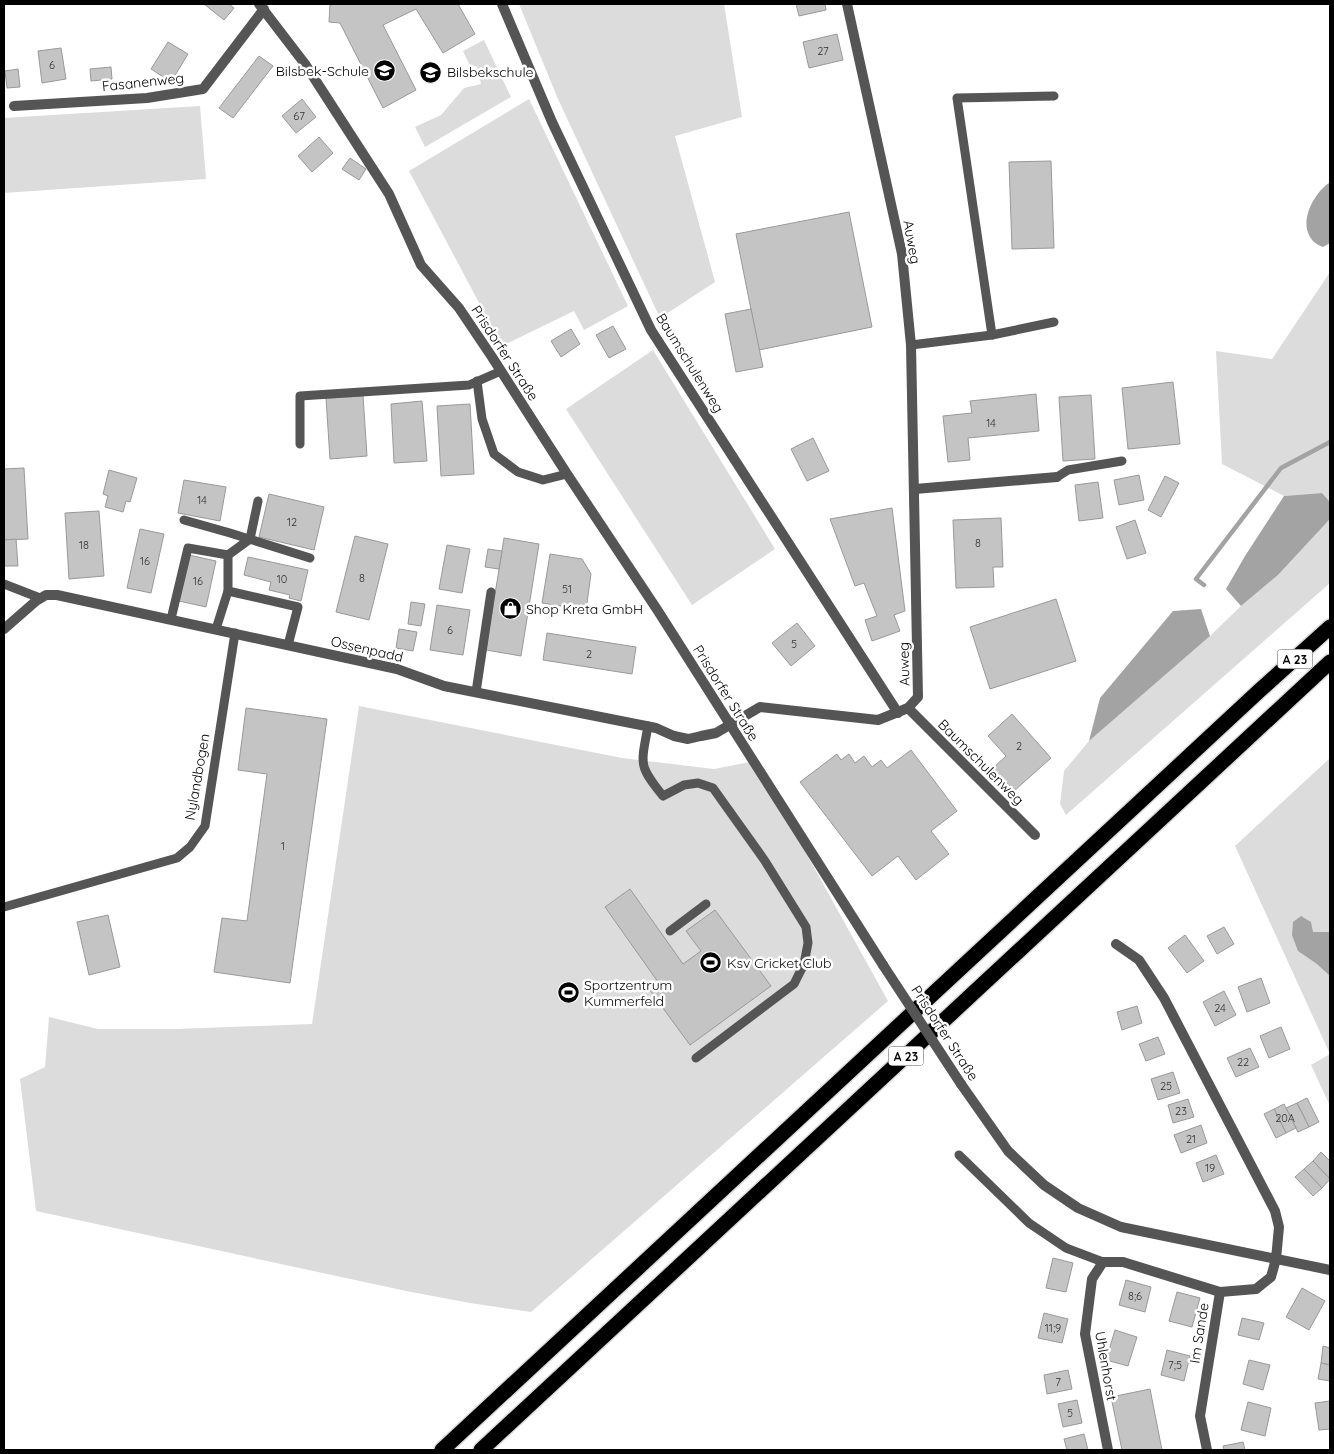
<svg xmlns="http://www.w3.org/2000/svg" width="1334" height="1454" font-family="Quicksand,sans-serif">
  <rect width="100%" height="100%" fill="#fff"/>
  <g fill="#dcdcdc">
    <polygon points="519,4 724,4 742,117 675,136 715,282 660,318 558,99"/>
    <polygon points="484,40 511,97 425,147 415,127 441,115 464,88 481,84 477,66 470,66 463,51"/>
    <polygon points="529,99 628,306 584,330 574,311 502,346 409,171"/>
    <polygon points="200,106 206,179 4,193 4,118"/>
    <polygon points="1330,272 1330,502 1322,493 1284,496 1222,464 1216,351 1272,359"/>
    <polygon points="653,350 775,549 692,605 566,409"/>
    <polygon points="1330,519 1330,583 1066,815 1060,804 1064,771 1089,741 1210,636 1241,606 1278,575"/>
    <polygon points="359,706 622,758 714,769 755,761 888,1001 531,1312 470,1303 406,1291 36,1211 20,1079 45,1067 49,1017 98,1029 176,1029 312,1024"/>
    <polygon points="1330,758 1330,1106 1311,1065 1330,1054 1235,846"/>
  </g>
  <g fill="#a3a3a3">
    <path d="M1330,182V243L1323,247C1320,246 1316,244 1313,241C1297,223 1313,194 1330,182Z"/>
    <polygon points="1322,493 1330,502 1330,519 1278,575 1241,606 1226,589 1245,556 1284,496"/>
    <polygon points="1201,609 1210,636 1089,741 1100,698 1173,611"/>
    <polygon points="1301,916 1311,922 1313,932 1330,932 1330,976 1317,964 1298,951 1292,935 1293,922"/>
  </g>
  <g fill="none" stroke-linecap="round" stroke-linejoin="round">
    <polyline stroke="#a3a3a3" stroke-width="4.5" points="1204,585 1196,579 1281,468 1330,442"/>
  </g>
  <g fill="#c4c4c4" stroke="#999">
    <polygon points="204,4 229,4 234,8 224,20"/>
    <polygon points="330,4 458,4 475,34 443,53 416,9 383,25 416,90 383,108 340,23 329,22"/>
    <polygon points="796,4 825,4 826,10 799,16"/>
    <polygon points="837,34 843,60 809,68 803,42"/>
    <polygon points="168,42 188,54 171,82 151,69"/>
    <polygon points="61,48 66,79 42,83 38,51"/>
    <polygon points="259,56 273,66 233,118 219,108"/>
    <polygon points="111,67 112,79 91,81 90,69"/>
    <polygon points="18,69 20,87 7,88 5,71"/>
    <polygon points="302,99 316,117 296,133 282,116"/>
    <polygon points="319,137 333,153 312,172 298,156"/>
    <polygon points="350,158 366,169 359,180 342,169"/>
    <polygon points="1051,161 1054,248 1012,249 1009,162"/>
    <polygon points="849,212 872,327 759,350 736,234"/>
    <polygon points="751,309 763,367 736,372 725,314"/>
    <polygon points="613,326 626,349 609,358 596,335"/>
    <polygon points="571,329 580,344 561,357 551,341"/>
    <polygon points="1173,382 1180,444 1128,449 1122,388"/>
    <polygon points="1036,394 1039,431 968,438 970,460 948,462 943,416 972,413 970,401"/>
    <polygon points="1091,395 1095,459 1063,461 1059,397"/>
    <polygon points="363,396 367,456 330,459 326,398"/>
    <polygon points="422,401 427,461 394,463 391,404"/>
    <polygon points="470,404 474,474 441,476 437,406"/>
    <polygon points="813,438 829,471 807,481 791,449"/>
    <polygon points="24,468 28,539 4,540 4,469"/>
    <polygon points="109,470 137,478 130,502 126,501 123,512 105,507 108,496 103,494"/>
    <polygon points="1139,475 1144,500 1119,505 1114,480"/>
    <polygon points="1165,476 1179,483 1161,517 1148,510"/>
    <polygon points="184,480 226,487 220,521 178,513"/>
    <polygon points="1098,482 1103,518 1079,521 1075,485"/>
    <polygon points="269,494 324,507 314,550 259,537"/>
    <polygon points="892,508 905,611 894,615 900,631 872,641 865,620 877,616 864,583 855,586 830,519"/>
    <polygon points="99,511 104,576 69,579 65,513"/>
    <polygon points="1001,518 1003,567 993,567 994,587 956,588 953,520"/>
    <polygon points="1135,520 1146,553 1127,559 1116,527"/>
    <polygon points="140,529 164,534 151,593 127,588"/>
    <polygon points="355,536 388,544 369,620 336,612"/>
    <polygon points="504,538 539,544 521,656 486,650"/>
    <polygon points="16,539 18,566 4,566 4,540"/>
    <polygon points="447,545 470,549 462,593 439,589"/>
    <polygon points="488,549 502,551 499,569 485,567"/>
    <polygon points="550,554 582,559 591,574 586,610 542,603"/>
    <polygon points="189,555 216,561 206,607 179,601"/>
    <polygon points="248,557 308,570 301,601 289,598 290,595 269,590 271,582 244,575"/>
    <polygon points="1056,599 1076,661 990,689 970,627"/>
    <polygon points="411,602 425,604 421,626 408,624"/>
    <polygon points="437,605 470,610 463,655 430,650"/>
    <polygon points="797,623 815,646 791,666 772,643"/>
    <polygon points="399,629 417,632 413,651 396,648"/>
    <polygon points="547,633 636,647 632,674 543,660"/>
    <polygon points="246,708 327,719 290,983 214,972 222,918 247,921 267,774 238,770"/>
    <polygon points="1012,714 1051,758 1014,791 993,768 1006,756 988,736"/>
    <polygon points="911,750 957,811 931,831 949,854 916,880 898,856 872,876 800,782 837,754 841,760 849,754 855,763 864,756 872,767 881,760 887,768"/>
    <polygon points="630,889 683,964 701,951 686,931 715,910 771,986 690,1045 649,989 658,982 605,907"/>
    <polygon points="108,915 120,967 89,975 77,922"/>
    <polygon points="1224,927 1234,944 1217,954 1207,936"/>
    <polygon points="1185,935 1204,961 1187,973 1168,948"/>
    <polygon points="1261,978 1270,1003 1247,1012 1238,987"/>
    <polygon points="1224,991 1236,1015 1215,1026 1203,1002"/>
    <polygon points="1137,1006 1142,1023 1122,1030 1117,1012"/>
    <polygon points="1281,1027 1290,1049 1269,1058 1260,1036"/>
    <polygon points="1158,1037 1165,1054 1146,1061 1139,1044"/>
    <polygon points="1250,1048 1259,1067 1236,1077 1227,1058"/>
    <polygon points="1173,1072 1180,1093 1158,1100 1151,1079"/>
    <polygon points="1307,1098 1319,1122 1309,1127 1297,1103"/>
    <polygon points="1188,1099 1194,1117 1173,1123 1168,1105"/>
    <polygon points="1297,1103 1309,1127 1298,1132 1286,1108"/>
    <polygon points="1284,1104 1296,1128 1286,1133 1274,1109"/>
    <polygon points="1274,1109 1286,1133 1276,1138 1264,1114"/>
    <polygon points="1201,1125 1207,1143 1181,1153 1174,1135"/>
    <polygon points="1321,1152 1330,1161 1330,1179 1313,1161"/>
    <polygon points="1216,1155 1224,1174 1203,1182 1196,1163"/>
    <polygon points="1313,1161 1330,1179 1322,1188 1304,1169"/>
    <polygon points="1304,1169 1322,1188 1313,1196 1295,1177"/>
    <polygon points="1053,1258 1073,1263 1066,1292 1046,1288"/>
    <polygon points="1126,1280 1151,1287 1145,1312 1119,1305"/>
    <polygon points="1302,1288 1325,1301 1309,1330 1286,1317"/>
    <polygon points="1177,1292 1200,1298 1192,1327 1169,1321"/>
    <polygon points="1044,1313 1068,1319 1062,1343 1038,1338"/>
    <polygon points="1242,1318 1264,1323 1259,1340 1238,1335"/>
    <polygon points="1115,1330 1137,1337 1128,1366 1106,1360"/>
    <polygon points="1323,1346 1330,1348 1330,1365 1321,1363"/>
    <polygon points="1167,1350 1190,1356 1184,1381 1161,1375"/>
    <polygon points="1249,1360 1270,1365 1263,1390 1243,1384"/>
    <polygon points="1321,1363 1330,1365 1330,1381 1318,1379"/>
    <polygon points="1068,1370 1072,1389 1047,1394 1044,1375"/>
    <polygon points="1150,1389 1162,1450 1122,1450 1111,1397"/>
    <polygon points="1077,1400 1082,1423 1063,1427 1058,1404"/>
    <polygon points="1330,1401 1330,1429 1319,1430 1315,1403"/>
    <polygon points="1248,1402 1271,1408 1265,1436 1241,1430"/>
    <polygon points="1084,1434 1088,1450 1067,1450 1064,1439"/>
    <polygon points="1243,1442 1245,1450 1224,1450 1223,1446"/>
  </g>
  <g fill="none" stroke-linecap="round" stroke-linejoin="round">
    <defs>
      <g id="highway">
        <polyline points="442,1450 1259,691 1330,627"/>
        <polyline points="481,1450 1330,662"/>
      </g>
    </defs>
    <use href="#highway" stroke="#dbdbdb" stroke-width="18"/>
    <g stroke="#555" stroke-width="9">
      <polyline points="992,335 957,98 1054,96"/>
      <polyline points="911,345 992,335 1054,322"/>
      <polyline points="477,381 482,419 494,454 518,472 543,480 567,474"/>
      <polyline points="300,444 300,396 469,385 501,371"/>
      <polyline points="1057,477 1068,470 1122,461"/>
      <polyline points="184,520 230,533 310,558"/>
      <polyline points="228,555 250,539 258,501"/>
      <polyline points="4,584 40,598"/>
      <polyline points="228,591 298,607 288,645"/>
      <polyline points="171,619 188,548 228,555 228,591 216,629"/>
      <polyline points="476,692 491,592"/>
      <path d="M648,726C641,765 638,765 663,796L684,785L698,783L713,788L765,861L806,927L808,943L804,964L794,984L696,1058"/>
      <polyline points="4,907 177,858 190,847 205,826 235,633"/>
      <polyline points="670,931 706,904"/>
      <polyline points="959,1155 1029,1223 1066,1248 1103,1262"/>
    </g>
    <g stroke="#555" stroke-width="10">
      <polyline points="259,4 305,64 389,194 421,265 459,308 492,357 567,474 658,611 883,965"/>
      <polyline points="502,4 552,122 651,330 898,713"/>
      <polyline points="14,106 147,98 203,89 264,9"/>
      <polyline points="915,489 1057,477"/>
      <polyline points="4,629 36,601 46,595 57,595 397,669 444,686 656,728 674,736 688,739 701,736 716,733 760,707 878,720 908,708 918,697 911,345 902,254 847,4"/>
      <polyline points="908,708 1035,835"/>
      <polyline points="1116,944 1139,960 1164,998 1275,1211 1279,1227 1276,1259 1271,1277 1256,1289 1220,1292 1200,1416 1207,1450"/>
      <polyline points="961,1084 1008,1151 1044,1185 1078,1208 1121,1227 1330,1270"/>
      <polyline points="1108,1450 1085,1334 1092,1279 1103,1262 1123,1262 1220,1292"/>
    </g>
    <use href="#highway" stroke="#000" stroke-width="15"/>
    <polyline stroke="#555" stroke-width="10" points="883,965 961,1084"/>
  </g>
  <defs>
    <symbol id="school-disc" viewBox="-11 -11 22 22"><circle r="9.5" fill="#000" stroke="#fff"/><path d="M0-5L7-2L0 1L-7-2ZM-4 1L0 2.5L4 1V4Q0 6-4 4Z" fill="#fff"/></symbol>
    <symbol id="shop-disc" viewBox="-11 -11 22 22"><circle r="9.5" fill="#000" stroke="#fff"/><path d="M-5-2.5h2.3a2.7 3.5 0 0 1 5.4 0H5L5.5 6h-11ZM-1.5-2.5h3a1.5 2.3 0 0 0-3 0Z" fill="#fff"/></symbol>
    <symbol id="stadium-disc" viewBox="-11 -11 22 22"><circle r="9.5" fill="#000" stroke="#fff"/><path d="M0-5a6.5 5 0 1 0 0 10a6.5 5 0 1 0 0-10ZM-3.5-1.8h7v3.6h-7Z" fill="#fff"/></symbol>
  </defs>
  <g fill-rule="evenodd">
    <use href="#school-disc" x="372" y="58" width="25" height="25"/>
    <use href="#school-disc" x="418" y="60" width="25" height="25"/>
    <use href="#shop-disc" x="498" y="596" width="25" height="25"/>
    <use href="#stadium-disc" x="698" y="950" width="25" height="25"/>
    <use href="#stadium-disc" x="556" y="980" width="25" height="25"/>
  </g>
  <g text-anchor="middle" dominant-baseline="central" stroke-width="5" stroke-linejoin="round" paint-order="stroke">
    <g font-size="11" fill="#313131">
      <text x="823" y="51">27</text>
      <text x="52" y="65">6</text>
      <text x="299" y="116">67</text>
      <text x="991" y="423">14</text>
      <text x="202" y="500">14</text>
      <text x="292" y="522">12</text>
      <text x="978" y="543">8</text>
      <text x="84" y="545">18</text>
      <text x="145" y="561">16</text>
      <text x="362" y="578">8</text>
      <text x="282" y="579">10</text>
      <text x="198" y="581">16</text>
      <text x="567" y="589">51</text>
      <text x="450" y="630">6</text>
      <text x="794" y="644">5</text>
      <text x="589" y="654">2</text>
      <text x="1019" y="746">2</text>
      <text x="283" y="846">1</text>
      <text x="1220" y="1008">24</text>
      <text x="1243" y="1062">22</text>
      <text x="1166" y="1086">25</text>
      <text x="1181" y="1111">23</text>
      <text x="1285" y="1118">20A</text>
      <text x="1191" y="1139">21</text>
      <text x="1210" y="1168">19</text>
      <text x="1135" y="1296">8;6</text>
      <text x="1053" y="1328">11;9</text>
      <text x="1175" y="1365">7;5</text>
      <text x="1058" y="1382">7</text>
      <text x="1070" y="1413">5</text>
    </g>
    <g fill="#fff" stroke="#4c4c4c" stroke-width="1">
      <rect x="1277.5" y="649.5" width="35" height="19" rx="4"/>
      <rect x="888.5" y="1046.5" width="35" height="19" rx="4"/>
    </g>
    <g font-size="12" font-weight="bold" fill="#000">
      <text x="1295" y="659">A 23</text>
      <text x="906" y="1056">A 23</text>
    </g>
    <g font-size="14" fill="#000" stroke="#fff" text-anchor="start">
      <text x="369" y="71" text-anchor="end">Bilsbek-Schule</text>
      <text x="447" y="72">Bilsbekschule</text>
      <text x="526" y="609">Shop Kreta GmbH</text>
      <text x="727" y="963">Ksv Cricket Club</text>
      <text x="584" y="985">Sportzentrum<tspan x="584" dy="16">Kummerfeld</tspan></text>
    </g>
    <g font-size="14" fill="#000" stroke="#fff">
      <text transform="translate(143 82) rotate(-6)">Fasanenweg</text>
      <text transform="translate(912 242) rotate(80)">Auweg</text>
      <text transform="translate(505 353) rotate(57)">Prisdorfer Straße</text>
      <text transform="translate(690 363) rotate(58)">Baumschulenweg</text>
      <text transform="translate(367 649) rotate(13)">Ossenpadd</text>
      <text transform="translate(904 664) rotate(-91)">Auweg</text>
      <text transform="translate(726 693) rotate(58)">Prisdorfer Straße</text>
      <text transform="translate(981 762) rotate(45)">Baumschulenweg</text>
      <text transform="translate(197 777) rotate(-80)">Nylandbogen</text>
      <text transform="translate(945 1033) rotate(57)">Prisdorfer Straße</text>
      <text transform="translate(1199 1333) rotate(-81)">Im Sande</text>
      <text transform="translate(1106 1366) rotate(80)">Uhlenhorst</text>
    </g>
  </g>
  <rect width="1334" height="1454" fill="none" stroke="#000000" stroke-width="10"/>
</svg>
